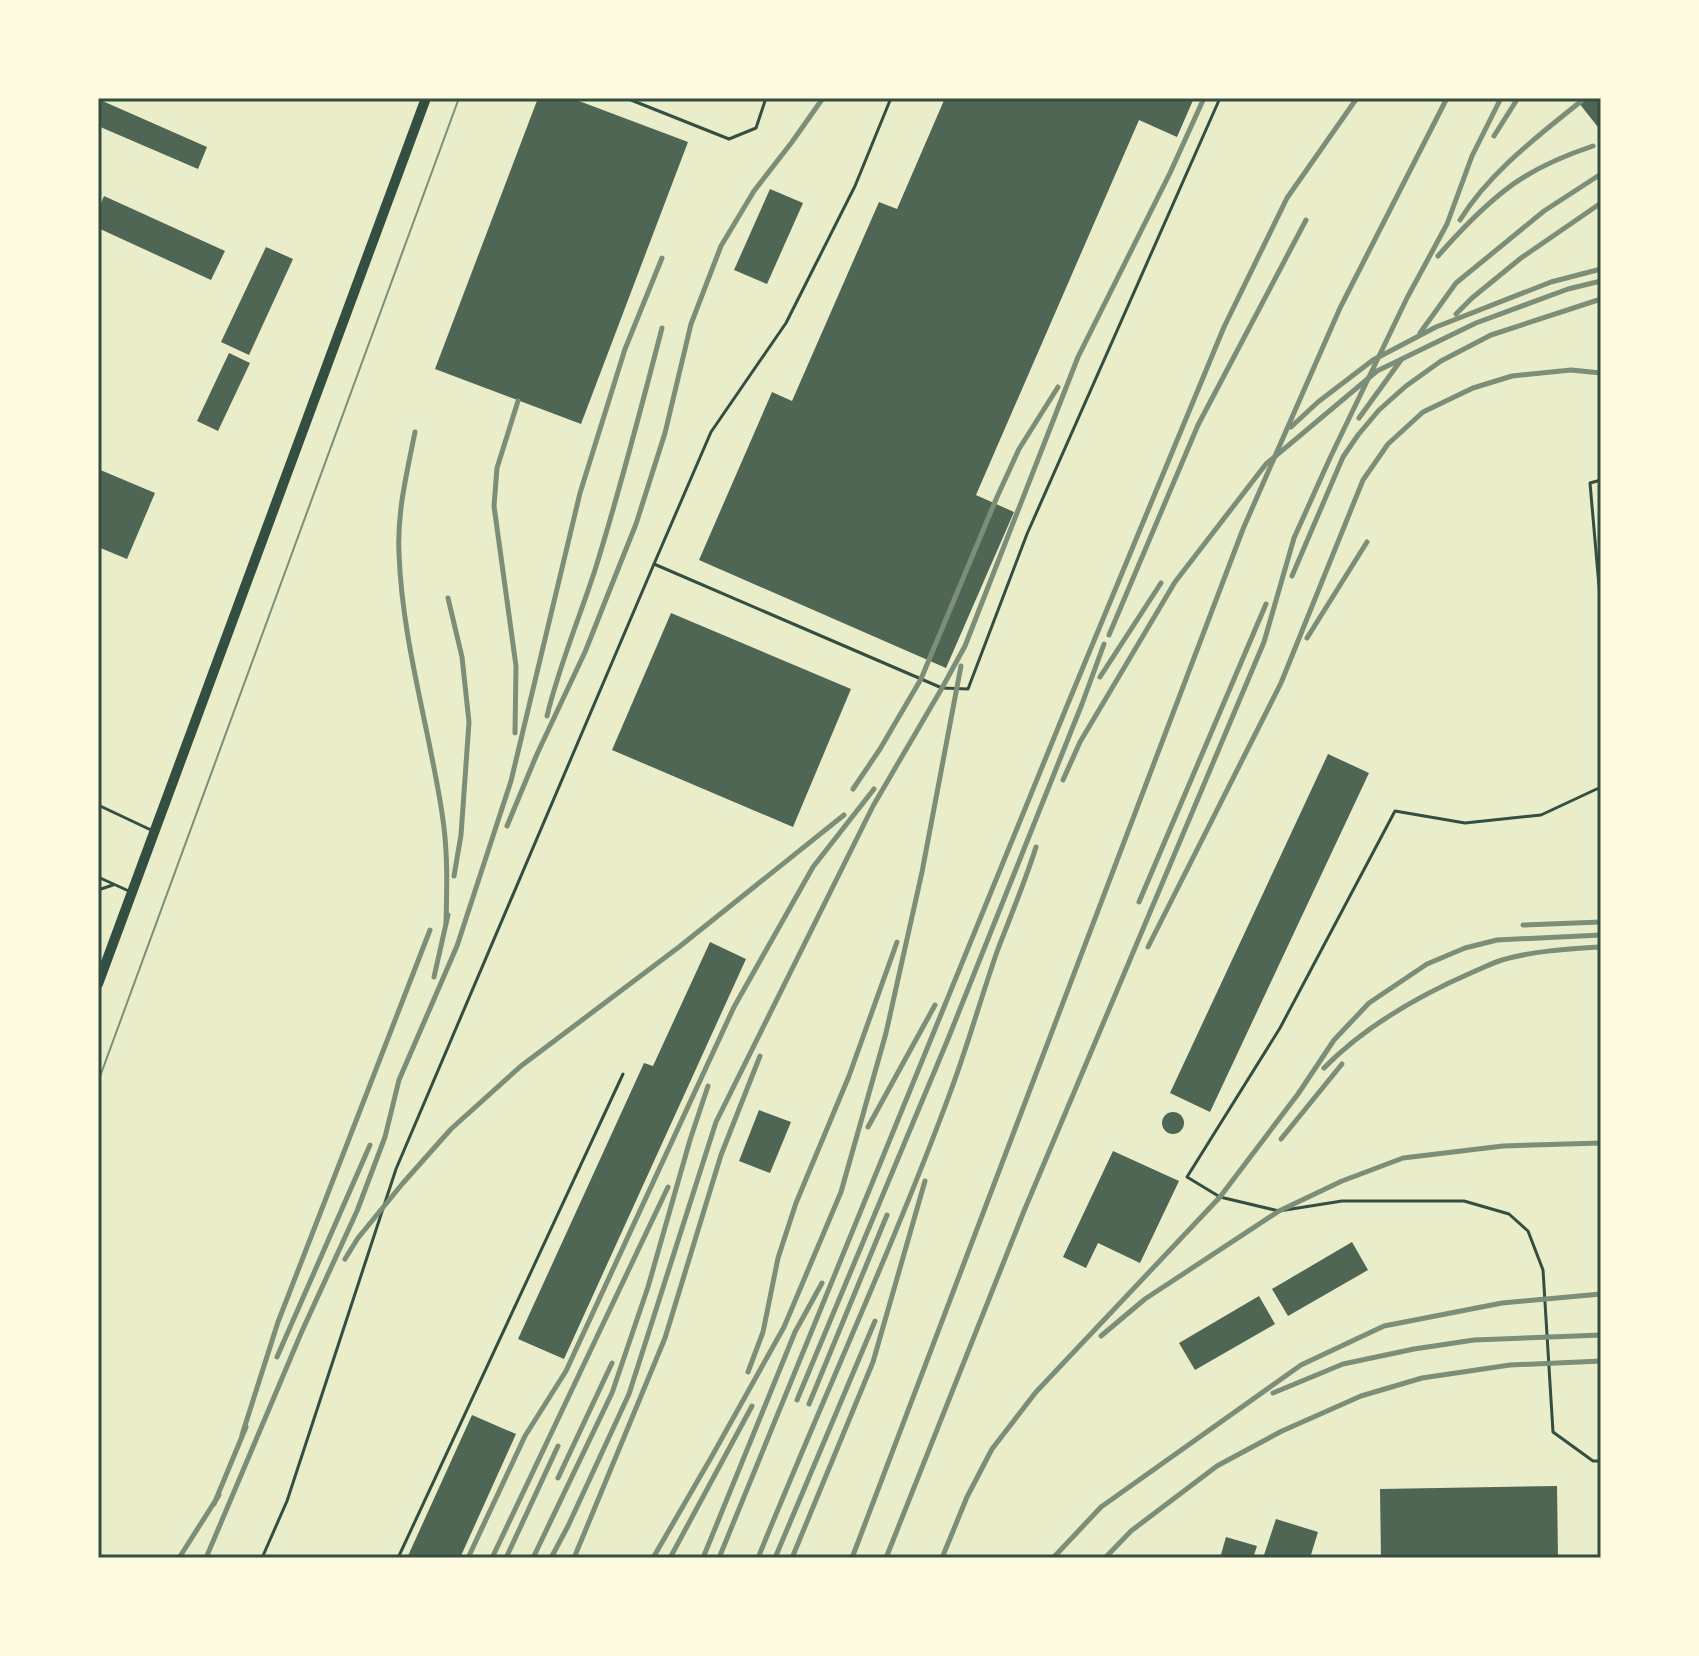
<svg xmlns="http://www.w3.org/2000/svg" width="1699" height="1656" font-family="'Fira Sans',sans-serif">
  <rect width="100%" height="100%" fill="#e9edc9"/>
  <g fill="#4f6655">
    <polygon points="538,98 571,98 688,142 581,424 435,369"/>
    <polygon points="945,98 1194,98 1177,137 1139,120 976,495 1014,512 946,668 699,560 772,392 792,401 879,202 897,209"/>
    <polygon points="1575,98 1601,98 1601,131"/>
    <polygon points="98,99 207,147 198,169 98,126"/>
    <polygon points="770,189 803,203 767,284 734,270"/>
    <polygon points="104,196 225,251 211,280 98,228 98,210"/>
    <polygon points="266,247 293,259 249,355 221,342"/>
    <polygon points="229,353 250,363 218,431 197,421"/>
    <polygon points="98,469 155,493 127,559 98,547"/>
    <polygon points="671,613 851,689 793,827 612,750"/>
    <polygon points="1328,754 1369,773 1210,1112 1170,1093"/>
    <polygon points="710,942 746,959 564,1359 518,1339 644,1063 653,1066"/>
    <polygon points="759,1110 791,1122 770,1173 739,1161"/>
    <circle cx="1173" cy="1123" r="11"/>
    <polygon points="1113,1151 1179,1181 1140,1263 1098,1243 1086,1268 1063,1257"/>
    <polygon points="1352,1242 1368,1270 1288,1316 1272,1289"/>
    <polygon points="1259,1296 1275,1324 1195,1370 1179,1343"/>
    <polygon points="472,1415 516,1434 460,1558 407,1558"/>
    <polygon points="1557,1486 1558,1558 1381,1558 1380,1489"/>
    <polygon points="1276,1519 1318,1532 1310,1558 1263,1558"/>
    <polygon points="1226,1537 1257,1546 1253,1558 1220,1558"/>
  </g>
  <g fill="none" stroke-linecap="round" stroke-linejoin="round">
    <g stroke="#344e41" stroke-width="3">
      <polyline points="626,98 729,139 756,128 766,98"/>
      <polyline points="1601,480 1590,483 1601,609"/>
      <polyline points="654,564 942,688 968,689 1027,534 1220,98"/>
      <polyline points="1601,787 1541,815 1465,823 1395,811 1280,1028 1187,1177 1220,1197 1279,1211 1342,1201 1464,1201 1509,1214 1528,1231 1543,1270 1553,1432 1593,1461 1601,1461"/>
      <polyline points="98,805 151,830"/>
      <polyline points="98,877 131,892"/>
      <polyline points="98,890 113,885"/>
      <polyline points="262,1558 287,1501 396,1169 654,564 711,432 786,323 855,186 891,98"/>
      <polyline points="398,1558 623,1074"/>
    </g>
    <polyline stroke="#344e41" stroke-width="10" points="98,984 426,98"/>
    <polyline stroke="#7c8e77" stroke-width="2" points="98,1082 459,98"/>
    <g stroke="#7c8e77" stroke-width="5">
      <polyline points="1494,136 1518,98"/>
      <path d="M1460,220C1491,170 1541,134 1585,98"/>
      <path d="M1438,256C1458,233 1480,210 1504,191C1530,170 1563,156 1593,146"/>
      <polyline points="1456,314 1472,298 1521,258 1601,203"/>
      <polyline points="1420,333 1456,283 1544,211 1601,174"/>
      <polyline points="1359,418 1401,360"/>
      <polyline points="1291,427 1318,402 1373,360 1436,327 1551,282 1601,269"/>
      <path d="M415,432C407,472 397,512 399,553C402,641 429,727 442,813C448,850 447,886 446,923"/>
      <polyline points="1292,576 1343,457 1358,435 1379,410 1406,386 1441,361 1491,335 1601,299"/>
      <polyline points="448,598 462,657 469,722 461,835 454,876"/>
      <polyline points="1109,635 1198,425 1306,220"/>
      <polyline points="1307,638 1367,542"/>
      <polyline points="1100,677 1161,583"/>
      <path d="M547,716C559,666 579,619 595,570C620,490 641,409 662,328"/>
      <polyline points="515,733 516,666 494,506 497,468 518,401"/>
      <polyline points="1063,780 1080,742 1175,582 1266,464 1377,371 1476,323 1568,289 1601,281"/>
      <polyline points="853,789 880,749 921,679 997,497 1019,449 1058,387"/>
      <polyline points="507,826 537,754 585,652 636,524 665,433 691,324 721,246 754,191 792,142 823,98"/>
      <polyline points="1139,902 1266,604"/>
      <polyline points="1523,925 1601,922"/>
      <polyline points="1148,947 1281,683 1363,480 1388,444 1423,412 1473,388 1512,376 1571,370 1601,373"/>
      <polyline points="434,977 448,915"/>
      <path d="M1324,1068C1365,1026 1420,995 1473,972C1483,968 1492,963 1502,960C1533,951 1566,949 1599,947"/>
      <polyline points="868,1127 935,1005"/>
      <polyline points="1281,1139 1342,1064"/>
      <polyline points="345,1259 358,1238 403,1183 451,1129 521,1066 679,947 844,815"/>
      <polyline points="1101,1336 1145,1299 1279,1211 1342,1181 1403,1158 1503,1146 1601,1143"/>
      <polyline points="277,1357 370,1145"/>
      <polyline points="748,1372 763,1332 778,1258 796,1203 849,1076 897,942"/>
      <polyline points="1273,1393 1343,1364 1414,1349 1474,1340 1601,1335"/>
      <polyline points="797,1400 948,1039 1082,704 1104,644"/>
      <polyline points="809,1404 887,1215"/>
      <polyline points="242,1435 278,1322 430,930"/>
      <polyline points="558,1478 612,1363"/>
      <polyline points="214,1504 246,1427"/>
      <polyline points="179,1558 219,1495"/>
      <polyline points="206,1558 302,1331 357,1211 385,1137 399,1080 457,946 511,781 580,493 625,349 662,258"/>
      <polyline points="468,1558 525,1436 566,1371 734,1007 813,867 874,789"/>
      <polyline points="492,1558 668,1187"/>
      <polyline points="506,1558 558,1446"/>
      <polyline points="533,1558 612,1393 648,1287 690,1140 708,1086"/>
      <polyline points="551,1558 568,1526 629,1394 716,1122 873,806 942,688 965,646 1078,357 1170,173 1204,98"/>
      <polyline points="574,1558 665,1338 721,1155 760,1056"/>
      <polyline points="653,1558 712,1456 784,1327 841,1192 886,1033 922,872 961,666"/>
      <polyline points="670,1558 752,1406"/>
      <polyline points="703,1558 795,1332 822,1283"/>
      <polyline points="719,1558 1069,701 1224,327 1287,198 1357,98"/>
      <path d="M758,1558C821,1402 892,1250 950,1093C968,1045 981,997 998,949C1011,915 1025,882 1036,847"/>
      <polyline points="775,1558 875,1321"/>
      <polyline points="792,1558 873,1362 925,1181"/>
      <polyline points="852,1558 1243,529 1340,308 1447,98"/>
      <polyline points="886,1558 1024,1211 1264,642 1294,538 1330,458 1407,298 1447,224 1472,156 1501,98"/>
      <polyline points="942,1558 967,1497 992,1449 1036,1392 1220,1197 1298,1094 1334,1040 1369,1003 1427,964 1465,948 1497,940 1601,935"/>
      <polyline points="1053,1558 1101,1507 1301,1365 1384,1326 1502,1303 1601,1294"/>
      <polyline points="1105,1558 1131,1531 1217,1466 1282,1431 1361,1396 1422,1378 1510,1365 1601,1361"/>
    </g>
  </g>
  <rect width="1699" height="1656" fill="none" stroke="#fefae0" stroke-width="200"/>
  <rect x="100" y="100" width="1499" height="1456" fill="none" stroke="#344e41" stroke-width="3"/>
</svg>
